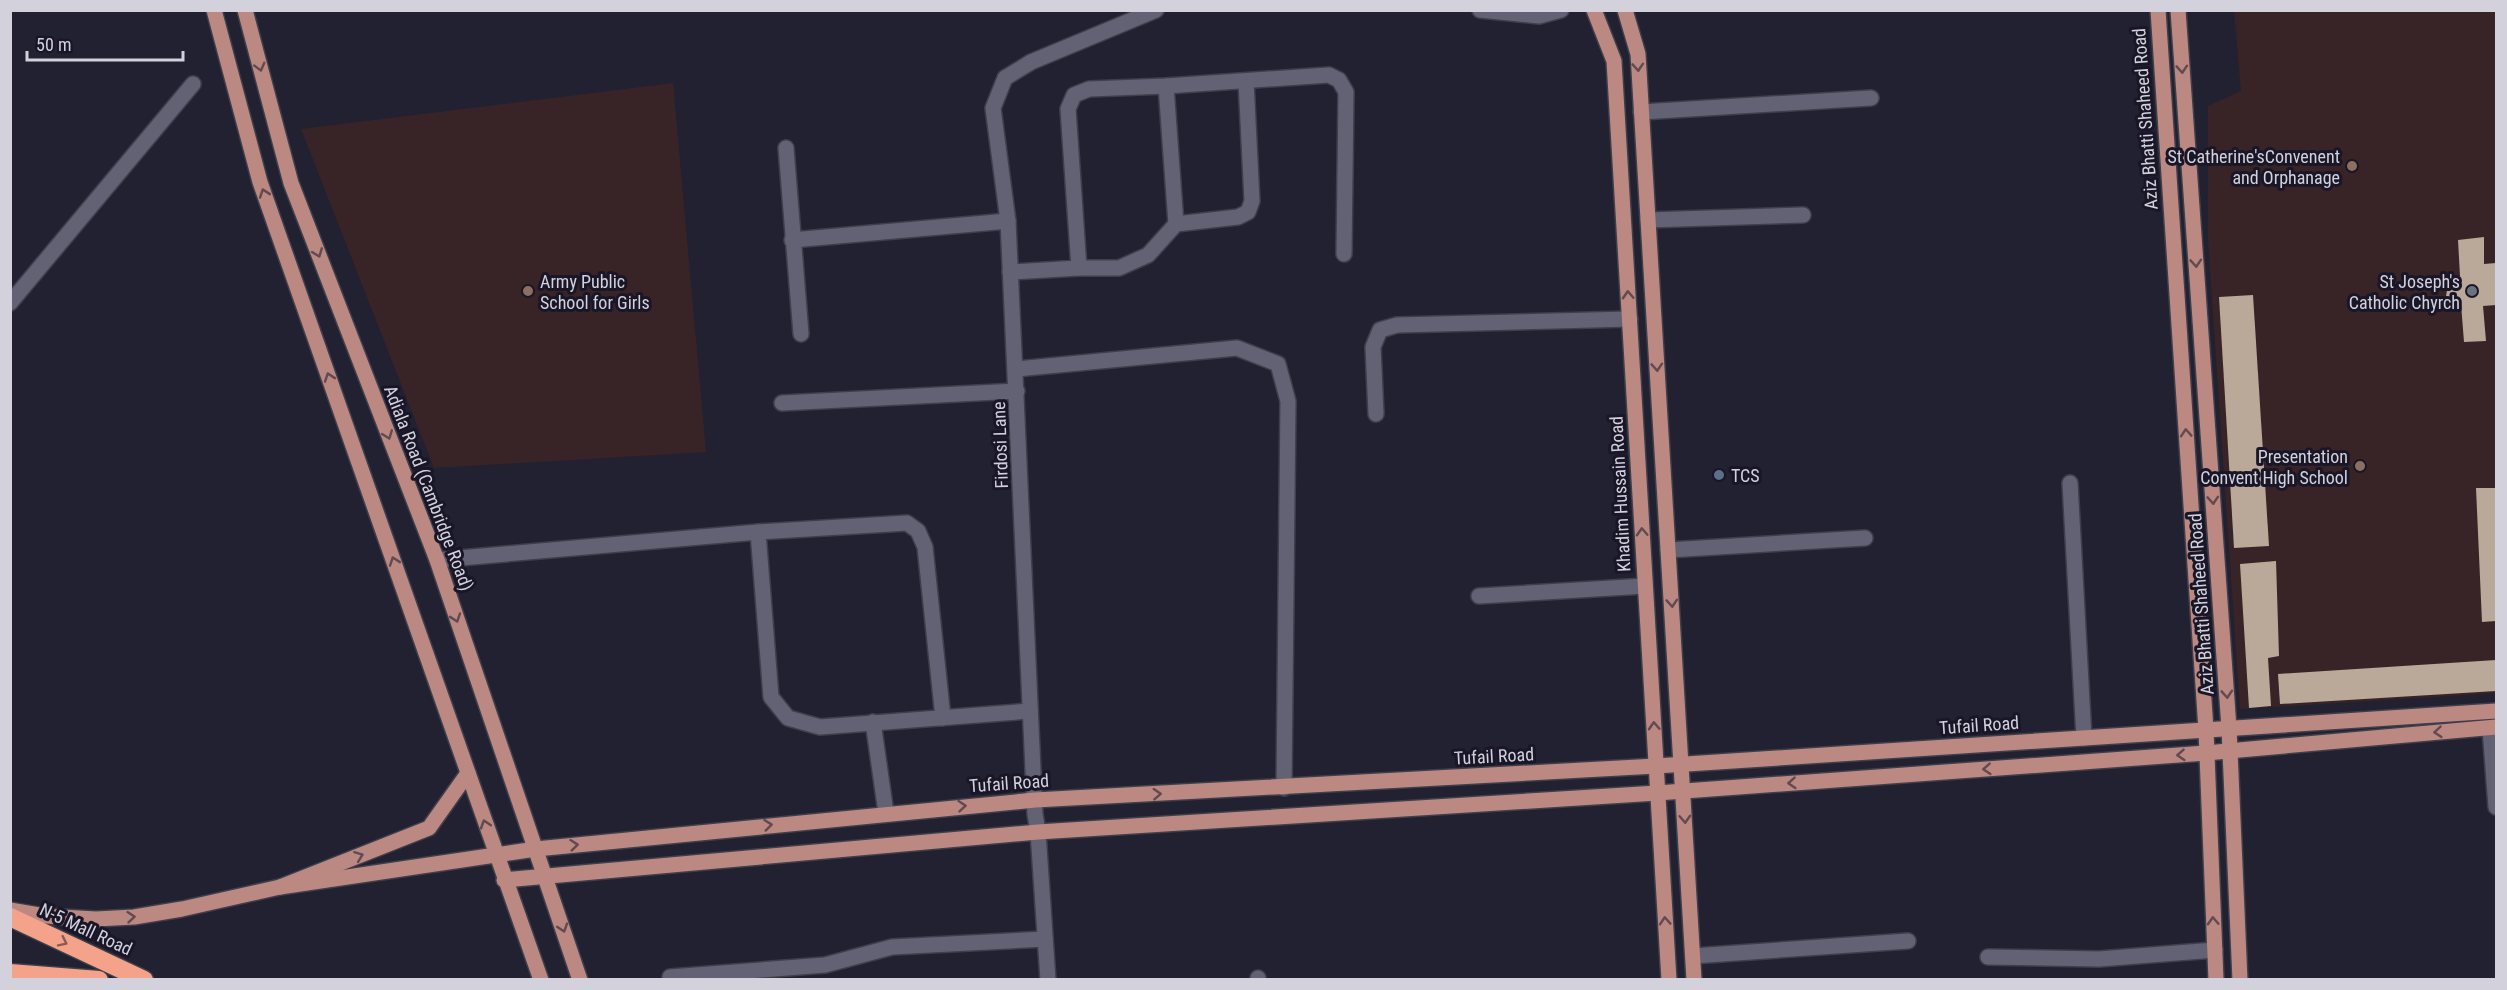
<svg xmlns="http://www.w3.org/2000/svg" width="2507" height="990" font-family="'Roboto Condensed',sans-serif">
  <rect width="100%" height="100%" fill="#222131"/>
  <g fill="#382426">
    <polygon points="2234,11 2496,11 2496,693 2240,709 2208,240 2208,106 2241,91"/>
    <polygon points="673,83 706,452 434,468 301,129"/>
  </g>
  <g fill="#baa999">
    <polygon points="2484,237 2484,264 2496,263 2496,305 2483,306 2486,341 2464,342 2461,304 2446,296 2448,285 2452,278 2460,276 2458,240"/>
    <polygon points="2253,295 2269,546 2234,548 2219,297"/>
    <polygon points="2476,488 2496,488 2496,621 2482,622"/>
    <polygon points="2276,561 2279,656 2268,658 2271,706 2249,708 2240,564"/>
    <polygon points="2496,660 2496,691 2280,704 2278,674"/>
  </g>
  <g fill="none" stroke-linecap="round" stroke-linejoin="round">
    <defs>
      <g id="minor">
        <polyline points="1480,10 1539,16 1561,10"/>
        <polyline points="1166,86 1176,224"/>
        <polyline points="1641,112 1871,98"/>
        <polyline points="786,148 801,334"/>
        <polyline points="1648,220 1803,215"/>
        <polyline points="792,240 1008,221"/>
        <polyline points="1079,268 1119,268 1148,255 1176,224 1238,217 1248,212 1252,201 1246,81"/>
        <polyline points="1010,272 1079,268 1068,109 1074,95 1089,89 1166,86 1329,75 1339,80 1346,92 1344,254"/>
        <polyline points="10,303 193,84"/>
        <polyline points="1016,369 1237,348 1278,364 1288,401 1284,788"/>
        <polyline points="782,403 1017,391"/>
        <polyline points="1376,414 1373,347 1380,330 1397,325 1630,319"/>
        <polyline points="2070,483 2084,738"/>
        <polyline points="1668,550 1865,538"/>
        <polyline points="437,560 758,532"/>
        <polyline points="1479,596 1645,586"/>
        <polyline points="943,718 925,547 918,531 907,523 758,532 771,697 788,718 820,727 1030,711"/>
        <polyline points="873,722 886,813"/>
        <polyline points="2490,728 2496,807"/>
        <polyline points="1693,956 1908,941"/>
        <polyline points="1988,957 2099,959 2215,950"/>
        <polyline points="670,977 825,965 892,947 1045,939"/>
        <polyline points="1258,978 1258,980"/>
        <polyline points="1048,980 1038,832 1035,814 1008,221 993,108 1005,78 1031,62 1156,10"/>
      </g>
      <g id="major">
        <polyline points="214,10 260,182 541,980"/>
        <polyline points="245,10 291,183 437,560 580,980"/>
        <polyline points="1594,10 1614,61 1669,980"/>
        <polyline points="1625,10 1638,54 1694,980"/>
        <polyline points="2158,10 2206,730 2216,980"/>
        <polyline points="2178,10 2229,728 2240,980"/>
        <polyline points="504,880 1038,832 1657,793 2206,753 2496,727"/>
        <polyline points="280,887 536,849 1035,800 1656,766 2496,711"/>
        <polyline points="10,910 45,916 96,919 134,917 182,909 280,887 429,828 468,773"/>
      </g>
      <g id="highway">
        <polyline points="10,917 144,980"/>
        <polyline points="10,973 99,980"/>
      </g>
    </defs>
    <use href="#minor" stroke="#3f3e4b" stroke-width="18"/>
    <use href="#major" stroke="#3f3e4b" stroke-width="18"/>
    <use href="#highway" stroke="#3f3e4b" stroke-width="21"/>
    <use href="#minor" stroke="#636275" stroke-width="15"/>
    <use href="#major" stroke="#bb8882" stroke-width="15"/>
    <use href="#highway" stroke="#f5a28a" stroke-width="18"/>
  </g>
  <defs><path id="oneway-chevron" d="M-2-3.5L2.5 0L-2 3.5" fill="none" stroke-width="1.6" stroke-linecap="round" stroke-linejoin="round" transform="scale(1.5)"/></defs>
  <g stroke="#624a50">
    <use href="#oneway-chevron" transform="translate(260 67) rotate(75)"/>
    <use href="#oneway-chevron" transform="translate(1638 67) rotate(86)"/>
    <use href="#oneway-chevron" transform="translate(2182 69) rotate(86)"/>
    <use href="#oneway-chevron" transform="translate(264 193) rotate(-109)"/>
    <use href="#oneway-chevron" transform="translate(318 253) rotate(69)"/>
    <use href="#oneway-chevron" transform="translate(2196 263) rotate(86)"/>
    <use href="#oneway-chevron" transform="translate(1628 295) rotate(-93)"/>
    <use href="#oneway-chevron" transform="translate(1657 367) rotate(86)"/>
    <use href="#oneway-chevron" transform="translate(329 377) rotate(-109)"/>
    <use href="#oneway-chevron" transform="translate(2186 433) rotate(-94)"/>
    <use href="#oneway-chevron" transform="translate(388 435) rotate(69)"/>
    <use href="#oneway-chevron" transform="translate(2213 500) rotate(86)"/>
    <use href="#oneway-chevron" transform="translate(1642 532) rotate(-93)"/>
    <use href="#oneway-chevron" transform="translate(394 561) rotate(-109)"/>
    <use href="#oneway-chevron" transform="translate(1672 603) rotate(86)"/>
    <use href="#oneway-chevron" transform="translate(456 618) rotate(71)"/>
    <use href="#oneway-chevron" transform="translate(2227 694) rotate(86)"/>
    <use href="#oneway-chevron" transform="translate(1654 726) rotate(-93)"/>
    <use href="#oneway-chevron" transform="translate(2438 732) rotate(175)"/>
    <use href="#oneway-chevron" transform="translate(2181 755) rotate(176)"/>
    <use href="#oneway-chevron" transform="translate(1987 769) rotate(176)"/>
    <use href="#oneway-chevron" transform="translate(1792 783) rotate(176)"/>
    <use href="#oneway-chevron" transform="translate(1157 794) rotate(-3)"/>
    <use href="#oneway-chevron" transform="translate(962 806) rotate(-5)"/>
    <use href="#oneway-chevron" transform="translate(1685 819) rotate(87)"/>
    <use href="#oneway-chevron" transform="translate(485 824) rotate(-108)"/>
    <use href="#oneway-chevron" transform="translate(768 825) rotate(-6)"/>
    <use href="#oneway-chevron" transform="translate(574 845) rotate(-6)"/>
    <use href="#oneway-chevron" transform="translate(359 856) rotate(-21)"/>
    <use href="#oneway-chevron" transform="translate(131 917) rotate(-5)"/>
    <use href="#oneway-chevron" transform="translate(1665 921) rotate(-94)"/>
    <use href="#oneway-chevron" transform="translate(2213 921) rotate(-93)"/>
    <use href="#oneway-chevron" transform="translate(563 928) rotate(72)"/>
  </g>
  <use stroke="#875c58" href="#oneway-chevron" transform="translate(63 942) rotate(26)"/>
  <g fill="#8d6e63" stroke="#191727" stroke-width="2">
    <circle cx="2352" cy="166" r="6"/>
    <circle cx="528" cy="291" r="6"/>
    <circle cx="2360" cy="466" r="6"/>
  </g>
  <circle fill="#6b7280" stroke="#191727" stroke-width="2" cx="2472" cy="291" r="6"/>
  <circle fill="#5c6f8a" stroke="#191727" stroke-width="2" cx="1719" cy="475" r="6"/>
  <g text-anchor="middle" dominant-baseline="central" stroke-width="6" stroke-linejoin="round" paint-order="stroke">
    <g font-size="18" fill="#d2d1dc" stroke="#191727">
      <text transform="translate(2145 119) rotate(-94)">Aziz Bhatti Shaheed Road</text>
      <text transform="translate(1000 445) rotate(-92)">Firdosi Lane</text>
      <text transform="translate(429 488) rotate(69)">Adiala Road (Cambridge Road)</text>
      <text transform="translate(1620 494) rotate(-93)">Khadim Hussain Road</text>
      <text transform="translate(2201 604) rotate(-94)">Aziz Bhatti Shaheed Road</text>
      <text transform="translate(1979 725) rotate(-4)">Tufail Road</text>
      <text transform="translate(1494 756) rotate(-3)">Tufail Road</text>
      <text transform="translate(1009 783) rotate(-4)">Tufail Road</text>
      <text transform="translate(86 929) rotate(25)">N-5 Mall Road</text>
    </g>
    <g font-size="18" fill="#d2d1dc" stroke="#191727" text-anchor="end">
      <text x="2340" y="156">St Catherine'sConvenent<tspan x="2340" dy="21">and Orphanage</tspan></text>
      <text x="540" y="281" text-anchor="start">Army Public<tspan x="540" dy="21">School for Girls</tspan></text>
      <text x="2460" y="281">St Joseph's<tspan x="2460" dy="21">Catholic Chyrch</tspan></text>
      <text x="2348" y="456">Presentation<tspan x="2348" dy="21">Convent High School</tspan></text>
      <text x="1731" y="475" text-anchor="start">TCS</text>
    </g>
  </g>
  <rect width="2507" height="990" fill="none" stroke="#d2d1dc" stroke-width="24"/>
  <path d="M27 51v9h156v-9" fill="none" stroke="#d2d1dc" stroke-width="3"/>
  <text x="36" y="51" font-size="18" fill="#d2d1dc" stroke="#191727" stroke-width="4.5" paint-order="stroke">50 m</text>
</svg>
